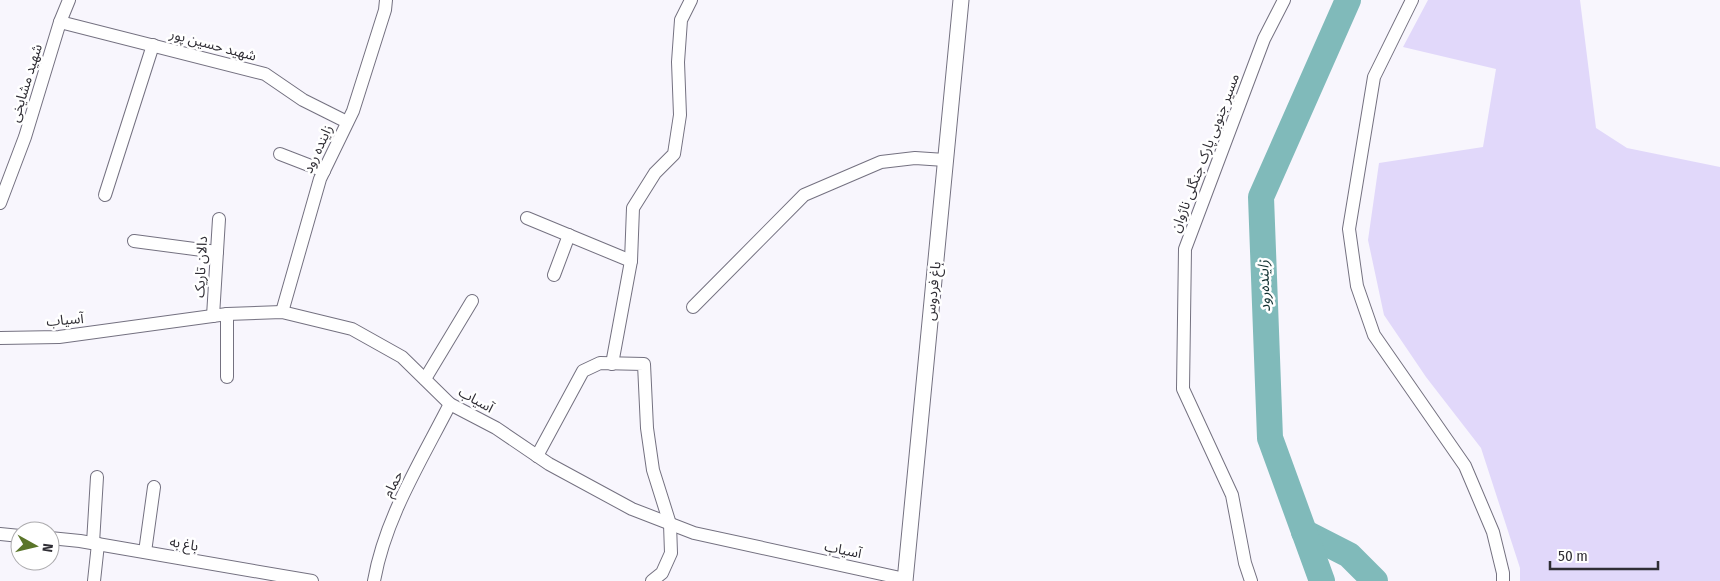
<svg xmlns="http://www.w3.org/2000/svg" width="1720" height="581" font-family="'Fira Sans Condensed','Noto Sans Arabic',sans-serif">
  <rect width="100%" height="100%" fill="#f8f6fd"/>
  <polygon fill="#e1d8fa" points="1428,0 1580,0 1596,128 1627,148 1720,167 1720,581 1520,581 1520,568 1481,448 1426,377 1384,315 1368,240 1379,163 1483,147 1496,69 1403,47"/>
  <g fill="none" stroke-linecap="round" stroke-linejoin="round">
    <g stroke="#80baba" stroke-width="26">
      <polyline points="1304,532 1349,555 1375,581"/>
      <polyline points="1322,581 1270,438 1261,197 1348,0"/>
    </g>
    <defs>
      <g id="minor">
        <polyline points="1412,0 1374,77 1349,229 1357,286 1374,335 1465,466 1493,532 1503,573 1503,581"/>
        <polyline points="60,22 265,74 303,100 347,122"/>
        <polyline points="280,154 324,171"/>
        <polyline points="105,195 153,45"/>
        <polyline points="0,203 25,137 60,22 69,0"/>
        <polyline points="527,218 631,261"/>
        <polyline points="134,241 217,252"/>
        <polyline points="554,275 569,235"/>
        <polyline points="693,307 804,195 881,162 915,158 945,160"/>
        <polyline points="282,312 320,179 353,111 385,10 386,0"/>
        <polyline points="213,316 219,219"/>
        <polyline points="0,338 59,337 227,314 282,312 352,329 402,357 450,404 496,428 549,464 632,509 694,533 905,579"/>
        <polyline points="612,364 631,261 633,208 655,173 674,154 680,115 678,62 681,20 691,0"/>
        <polyline points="227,377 227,314"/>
        <polyline points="425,379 472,301"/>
        <polyline points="537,456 583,371 600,363 644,364 647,428 653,470 670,524 671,553 662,573 652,581"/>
        <polyline points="0,534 20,536"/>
        <polyline points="50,538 80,541 312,581"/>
        <polyline points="93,543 97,477"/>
        <polyline points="145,552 154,487"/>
        <polyline points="94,581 98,544"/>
        <path d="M374,581C385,518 421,461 450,404"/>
        <polyline points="1251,581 1245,563 1232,495 1183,389 1185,249 1264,39 1284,0"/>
      </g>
      <polyline id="tertiary" points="905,581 961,0"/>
    </defs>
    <use href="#minor" stroke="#747180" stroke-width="14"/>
    <use href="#tertiary" stroke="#747180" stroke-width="17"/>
    <use href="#minor" stroke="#fff" stroke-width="12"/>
    <use href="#tertiary" stroke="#fff" stroke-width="15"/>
  </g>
  <g text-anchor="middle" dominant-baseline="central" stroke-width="5" stroke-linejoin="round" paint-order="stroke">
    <g font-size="14" fill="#2f2d34" stroke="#fff">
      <text transform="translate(213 45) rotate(15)">شهید حسین پور</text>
      <text transform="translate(26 83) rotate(-73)">شهید مشایخی</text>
      <text transform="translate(318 149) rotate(-65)">زاینده رود</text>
      <text transform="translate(1205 153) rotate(-69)">مسیر جنوبی پارک جنگلی ناژوان</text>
      <text transform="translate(201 267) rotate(-87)">دالان تاریک</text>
      <text transform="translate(933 291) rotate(-84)">باغ فردوس</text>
      <text transform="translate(65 320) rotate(-5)">آسیاب</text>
      <text transform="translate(476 400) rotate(29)">آسیاب</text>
      <text transform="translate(393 484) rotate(-63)">حمام</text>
      <text transform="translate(184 544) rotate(10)">باغ به</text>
      <text transform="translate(843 550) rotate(12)">آسیاب</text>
    </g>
    <g font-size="15" font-style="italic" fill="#123131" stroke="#fff">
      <text transform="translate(1264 286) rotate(-92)">زاینده‌رود</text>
    </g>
  </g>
  <g transform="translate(35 546) rotate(98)"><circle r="24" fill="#ffffff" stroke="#acabae"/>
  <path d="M0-4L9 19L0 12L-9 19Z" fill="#5a7529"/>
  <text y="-8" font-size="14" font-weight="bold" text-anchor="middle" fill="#2f2d34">N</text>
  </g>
  <path d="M1550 561v8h108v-8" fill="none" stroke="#2f2d34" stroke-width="2.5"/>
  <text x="1558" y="561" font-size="15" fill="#2f2d34" stroke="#ffffff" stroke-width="4" paint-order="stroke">50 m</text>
</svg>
